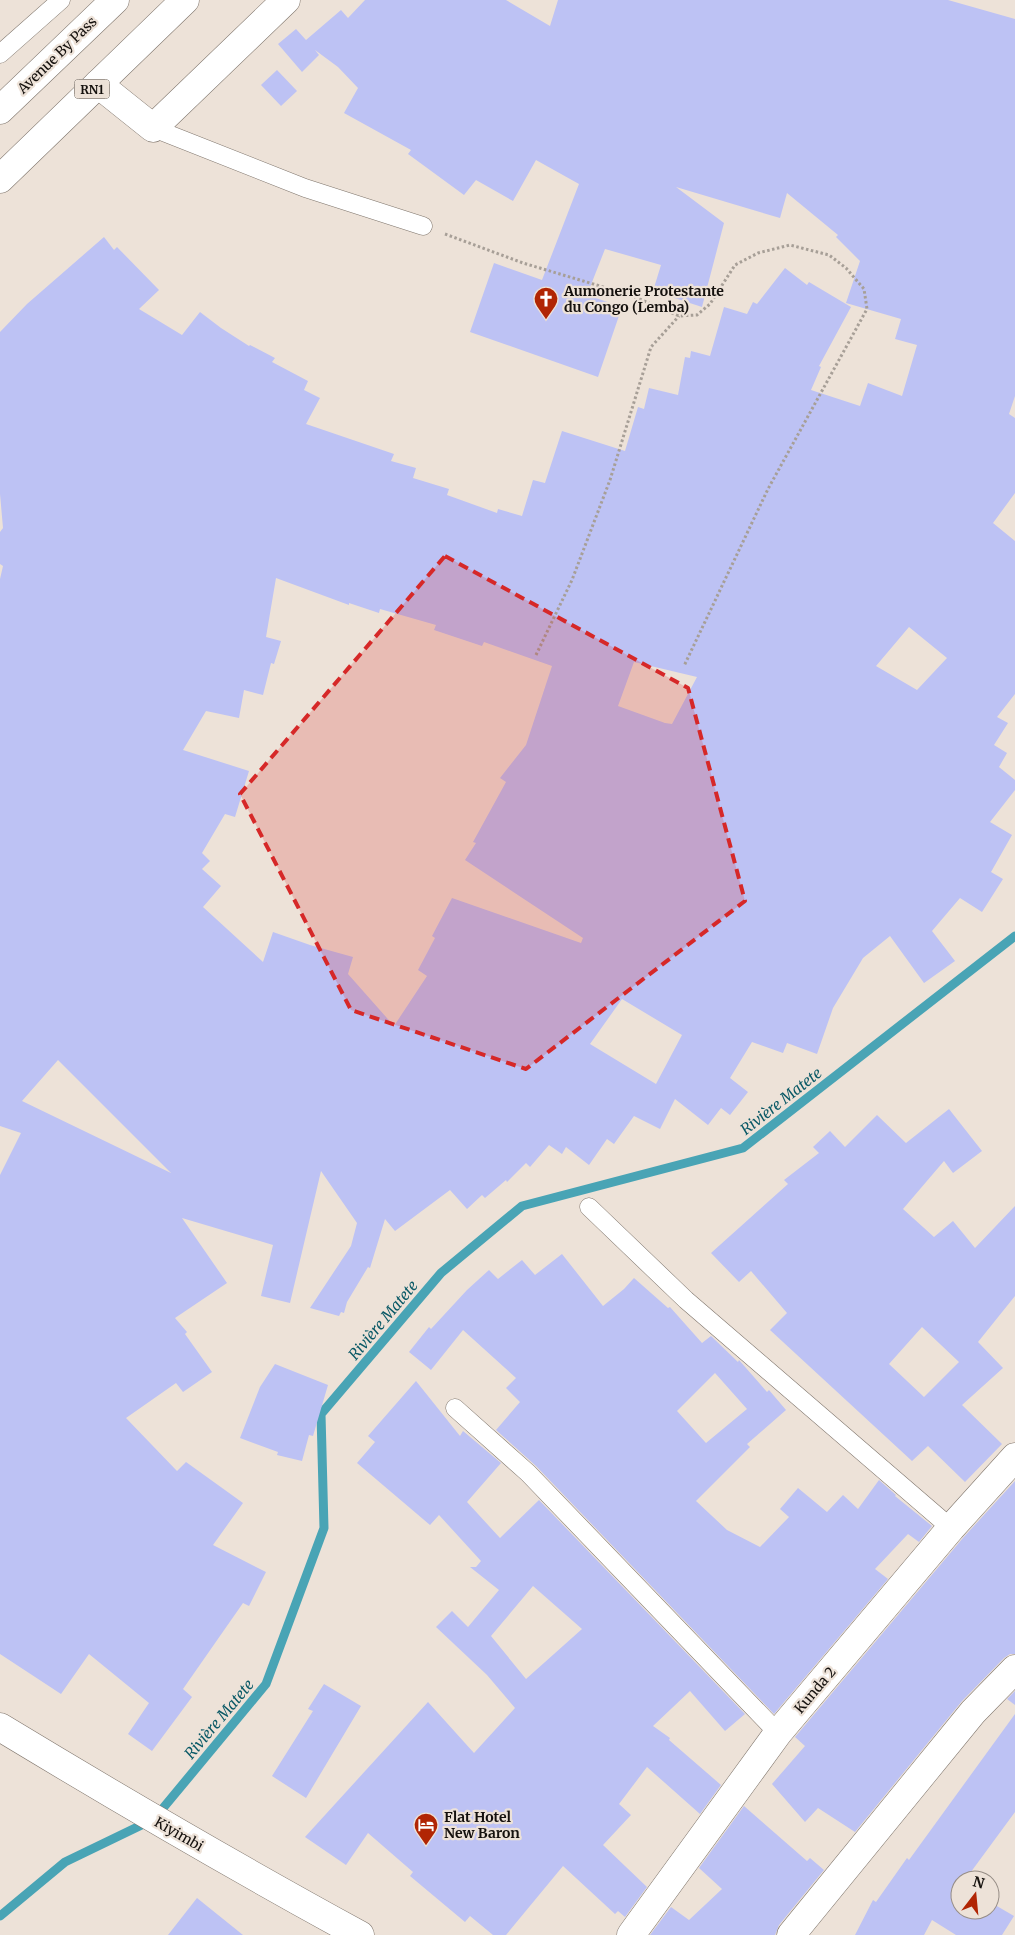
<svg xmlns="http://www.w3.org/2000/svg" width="1015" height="1935" font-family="Merriweather,serif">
  <rect width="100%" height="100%" fill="#ede2d8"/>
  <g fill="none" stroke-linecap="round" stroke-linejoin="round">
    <polyline stroke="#49a4b5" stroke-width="9" points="0,1916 65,1862 154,1819 266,1684 324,1528 321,1414 441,1273 522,1206 743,1148 1015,936"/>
  </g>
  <g fill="#bdc2f4" fill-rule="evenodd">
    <path d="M365,0H506L550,26L558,0H948L1015,19V396L1009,414L1015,418V493L993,523L1015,541V694L997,717L1008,723L994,745L1007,753L999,767L1015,780V790L990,822L1012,835L991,872L1003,879L982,912L960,898L932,931L955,961L924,983L890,936L863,958L833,1008L817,1054L787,1043L783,1053L752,1042L730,1078L748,1092L730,1115L721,1108L708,1125L675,1099L660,1129L634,1116L614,1144L607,1139L589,1165L566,1147L562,1154L549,1145L530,1167L526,1163L507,1182L506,1180L485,1198L482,1195L467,1209L450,1190L395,1231L385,1219L370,1268L368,1267L347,1302L344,1313L341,1312L339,1316L310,1308L351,1246L357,1223L321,1171L290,1303L261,1296L273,1245L182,1218L227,1283L175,1318L187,1332L185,1334L212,1372L183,1392L176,1383L126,1418L177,1471L186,1462L243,1503L213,1545L266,1572L249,1606L243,1603L183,1689L192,1697L152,1751L128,1734L149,1703L89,1654L61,1694L0,1654V1175L21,1133L0,1126V579L3,566L0,564V532L3,528L0,494V332L27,304L104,237L114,250L117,247L159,290L139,309L182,335L200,312L221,328L249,346L250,345L275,358L272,362L308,381L304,390L320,398L306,424L394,454L391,461L416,468L413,478L449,489L447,495L497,513L498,509L522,516L533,480L545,483L562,431L625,451L638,407L644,409L649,388L678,395L685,357L690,358L691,351L710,356L724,307L747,314L753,302L757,304L785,268L807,285L809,282L851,307L819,366L821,367L811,390L860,406L868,383L902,396L917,345L895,339L901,319L846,303L860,261L836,237L838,235L787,193L780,218L676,187L724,223L702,307L653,291L661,265L605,249L587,295L622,307L598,377L470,332L494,263L542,280L579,184L536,160L513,201L476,180L464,195L408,154L411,150L344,113L358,88L338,67L315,50L319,55L302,72L278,44L296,29L306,40L341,10L348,18ZM276,578L349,605V603L379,613L380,609L436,625L434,630L482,646L484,642L552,666L526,745L500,778L506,782L473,842L476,843L465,860L583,938L581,943L452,898L432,936L435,938L418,970L427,976L394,1026L348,974L353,957L310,945L273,932L263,962L203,907L221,886L202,869L210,861L202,853L225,814L235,817L249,771L183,750L206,711L239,718L244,690L263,695L271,663L274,664L281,641L266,637ZM909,627L947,658L917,690L876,666ZM634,662L697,677L672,724L665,723L618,706ZM622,999L682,1035L656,1084L590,1044ZM58,1060L171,1173L22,1101Z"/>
    <polygon points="277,70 297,91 281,106 261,85"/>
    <path d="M949,1109L982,1151L953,1173L944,1161L903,1209L934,1237L953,1221L975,1248L1015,1206V1296L978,1342L1003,1368L962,1405L1002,1444L965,1482L928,1446L912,1461L770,1330L787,1313L751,1271L739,1282L711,1253L788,1184L784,1180L819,1153L813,1147L830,1131L845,1147L877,1115L906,1143ZM922,1327L959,1362L924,1397L889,1364Z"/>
    <path d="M562,1254L603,1306L624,1289L634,1278L668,1308L670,1307L702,1343L711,1336L738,1362L739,1360L767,1392L769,1390L786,1410L747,1444L750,1447L696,1501L727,1530L760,1547L789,1517L780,1509L798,1488L827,1512L843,1495L858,1509L879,1480L896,1495L895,1496L932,1526L919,1542L908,1534L875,1569L888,1579L774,1714L536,1466L496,1430L520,1402L506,1388L516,1378L463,1330L431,1370L409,1352L429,1327L431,1329L467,1290L489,1270L498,1279L522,1260L535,1275ZM715,1373L747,1409L706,1443L677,1411Z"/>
    <polygon points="275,1364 328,1385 313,1436 309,1435 302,1461 277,1455 278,1452 240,1438 260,1387"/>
    <path d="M416,1381L460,1436L463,1431L501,1463L467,1502L500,1538L539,1500L745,1714L725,1731L690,1691L653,1726L670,1738L669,1740L721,1785L700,1814L647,1767L619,1804L631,1815L603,1845L647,1887L625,1917L618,1911L615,1914L563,1866L506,1935H493L470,1916L465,1922L410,1876L413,1872L368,1833L346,1865L305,1837L428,1702L474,1753L515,1708L487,1675L436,1627L452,1611L468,1627L499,1590L470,1567H476L481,1561L439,1515L430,1525L357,1463L375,1442L368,1436ZM533,1586L582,1629L526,1679L491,1636Z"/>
    <polygon points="1015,1481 1015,1654 1010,1654 1004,1658 962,1701 855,1832 818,1808 805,1822 772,1784 805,1746 795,1737 963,1538"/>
    <polygon points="324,1684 361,1706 306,1798 272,1776 313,1711 308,1709"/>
    <polygon points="1015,1691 1015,1705 1007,1699"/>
    <polygon points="1015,1714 1015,1812 965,1880 960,1880 960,1910 990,1910 990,1902 1014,1916 1002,1935 956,1935 932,1920 924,1935 855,1935 873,1900 876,1902 907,1858 909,1860"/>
    <polygon points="744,1806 807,1861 810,1858 824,1870 779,1925 775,1935 650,1935 671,1907 689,1920 722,1889 699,1868"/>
    <polygon points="197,1898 243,1935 168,1935"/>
  </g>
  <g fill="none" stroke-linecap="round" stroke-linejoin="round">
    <defs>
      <g id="service">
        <polyline points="0,54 61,0"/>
        <polyline points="153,128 305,188 423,226"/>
        <polyline points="589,1207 686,1300 951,1528"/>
        <polyline points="455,1408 528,1473 778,1733"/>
      </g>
      <g id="minor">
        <polyline points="98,84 153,128 286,0"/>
        <polyline points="631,1935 778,1733 951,1528 1015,1457"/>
        <polyline points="791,1935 973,1712 1015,1669"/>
      </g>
      <path id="tertiary" d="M0,1727C119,1799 239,1869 360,1935"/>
      <g id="trunk">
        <polyline points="0,110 115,0"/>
        <polyline points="0,179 185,0"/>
      </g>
    </defs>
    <use href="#service" stroke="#7f756c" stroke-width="19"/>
    <use href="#minor" stroke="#7f756c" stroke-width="29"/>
    <use href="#tertiary" stroke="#7f756c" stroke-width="29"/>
    <use href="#trunk" stroke="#7f756c" stroke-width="29"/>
    <g stroke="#a79f97" stroke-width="3" stroke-dasharray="2.5 2.5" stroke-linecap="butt">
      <polyline points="445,234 523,263 630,295 679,316 697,315 710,304 735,265 758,253 790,245 829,255 846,268 864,289 867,309 768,489 684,666"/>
      <polyline points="536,655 572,580 610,480 651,347 679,316"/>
    </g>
    <use href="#service" stroke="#fff" stroke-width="18"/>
    <use href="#minor" stroke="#fff" stroke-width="28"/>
    <use href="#tertiary" stroke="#fff" stroke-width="28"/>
    <use href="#trunk" stroke="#fff" stroke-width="28"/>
  </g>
  <path fill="#d62828" fill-opacity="0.2" stroke="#d62828" stroke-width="4" stroke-dasharray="10 6" stroke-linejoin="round" d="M445,556L688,688L745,901L526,1069L351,1010L240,794Z"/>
  <defs>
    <symbol id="church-pin" viewBox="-11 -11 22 30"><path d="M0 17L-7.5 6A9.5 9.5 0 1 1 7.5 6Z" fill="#b12504" stroke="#ede2d8"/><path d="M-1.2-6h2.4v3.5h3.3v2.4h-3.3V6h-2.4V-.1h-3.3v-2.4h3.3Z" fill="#fff"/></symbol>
    <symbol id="hotel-pin" viewBox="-11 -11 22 30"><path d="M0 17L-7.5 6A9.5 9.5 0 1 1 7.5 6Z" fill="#b12504" stroke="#ede2d8"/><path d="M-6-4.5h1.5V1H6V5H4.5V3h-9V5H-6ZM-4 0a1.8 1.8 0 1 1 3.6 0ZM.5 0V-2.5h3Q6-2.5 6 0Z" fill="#fff"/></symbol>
  </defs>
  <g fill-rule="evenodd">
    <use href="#church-pin" x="532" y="285" width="28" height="38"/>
    <use href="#hotel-pin" x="412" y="1811" width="28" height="38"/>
  </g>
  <g text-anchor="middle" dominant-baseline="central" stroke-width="4.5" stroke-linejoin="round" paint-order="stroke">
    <rect fill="#ede2d8" stroke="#56504b" stroke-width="1" x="74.5" y="79.5" width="35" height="19" rx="4"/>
    <g font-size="12" font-weight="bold" fill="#15110e">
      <text x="92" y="89">RN1</text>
    </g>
    <g font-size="14" fill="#15110e" stroke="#ede2d8">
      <text transform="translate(57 55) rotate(-44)">Avenue By Pass</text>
      <text transform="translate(815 1690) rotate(-50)">Kunda 2</text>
      <text transform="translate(179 1834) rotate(30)">Kiyimbi</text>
    </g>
    <g font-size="14" font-weight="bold" fill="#15110e" stroke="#ede2d8" text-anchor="start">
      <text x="564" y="291">Aumonerie Protestante<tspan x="564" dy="16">du Congo (Lemba)</tspan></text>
      <text x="444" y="1817">Flat Hotel<tspan x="444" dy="16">New Baron</tspan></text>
    </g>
    <g font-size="15" font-style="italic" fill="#0a5966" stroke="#ede2d8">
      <text transform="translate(781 1101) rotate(-38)">Rivière Matete</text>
      <text transform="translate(383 1320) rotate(-50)">Rivière Matete</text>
      <text transform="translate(219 1719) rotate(-50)">Rivière Matete</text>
    </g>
  </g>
  <g transform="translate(975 1895) rotate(16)"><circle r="24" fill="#ede2d8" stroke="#978e87"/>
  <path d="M0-4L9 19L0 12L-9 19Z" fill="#b12504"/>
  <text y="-8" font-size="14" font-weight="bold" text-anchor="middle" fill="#15110e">N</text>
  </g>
</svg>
